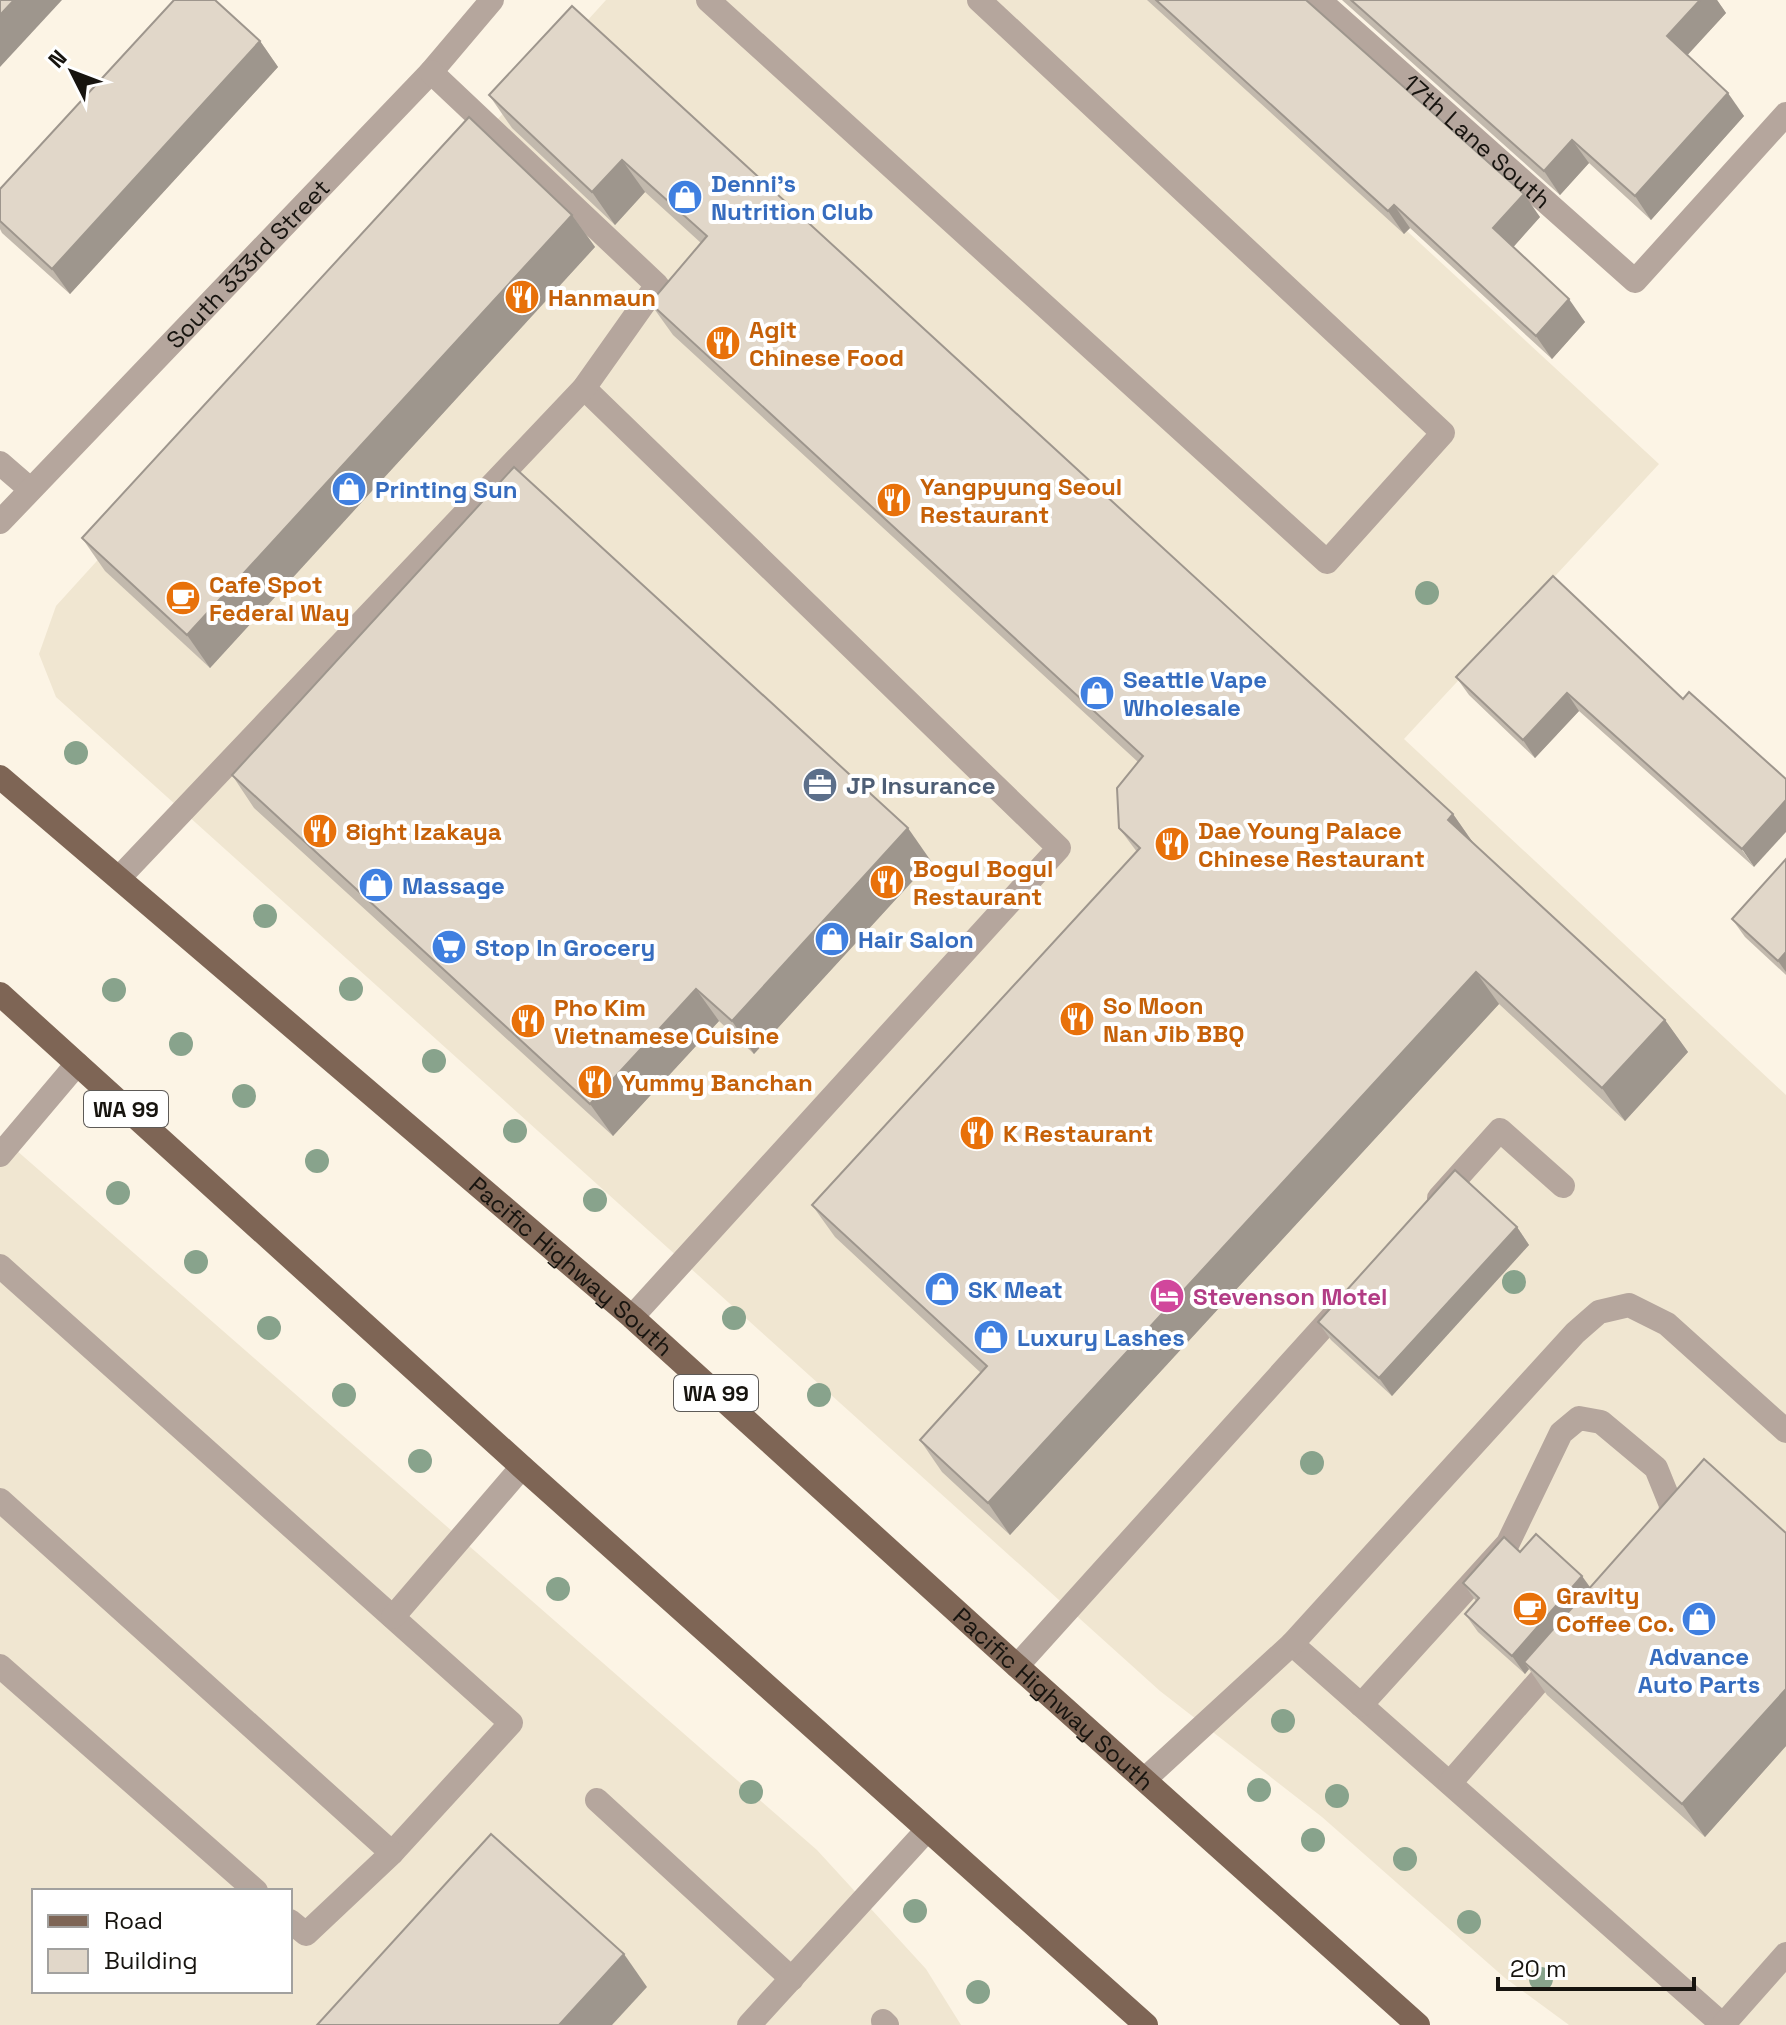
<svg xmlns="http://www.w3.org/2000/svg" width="1786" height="2025" font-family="'Space Grotesk',sans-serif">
  <rect width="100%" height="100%" fill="#fcf4e5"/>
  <g fill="#f0e6d1" fill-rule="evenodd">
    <polygon points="606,0 1157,0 1659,464 1404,739 1786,1095 1786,2025 1569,2025 1505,1978 1322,1817 1160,1691 56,697 39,654 56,606"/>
    <path d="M0,1136L817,1850L926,1969L961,2025H0ZM34,1891H290V1991H34Z"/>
  </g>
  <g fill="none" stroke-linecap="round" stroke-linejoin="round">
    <g stroke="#b5a69d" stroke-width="24">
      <polyline points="708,0 1327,562 1443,433 979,0"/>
      <path id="s1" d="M1319,0L1635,281L1786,114"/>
      <polyline points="584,388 1059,848 632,1317"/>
      <polyline points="0,463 30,489"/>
      <path id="s2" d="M0,522L431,72L492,0"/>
      <polyline points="119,878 584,388 657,285 431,72"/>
      <polyline points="0,1155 77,1064"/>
      <polyline points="1439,1198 1500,1130 1563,1186"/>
      <polyline points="0,1266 511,1723 392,1853 0,1500"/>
      <polyline points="393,1617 522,1467"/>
      <polyline points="1292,1644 1723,2025"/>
      <polyline points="0,1666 256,1891"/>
      <polyline points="1017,1666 1342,1306"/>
      <polyline points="1361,1705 1508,1543 1561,1433 1579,1418 1601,1422 1656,1468 1671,1505 1669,1531"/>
      <polyline points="1145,1779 1292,1644 1575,1333 1599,1312 1629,1305 1667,1324 1786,1431"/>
      <polyline points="1450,1783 1559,1658"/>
      <polyline points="597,1800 792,1979"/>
      <polyline points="290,1921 306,1934 392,1853"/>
      <polyline points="883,2021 887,2025"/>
      <polyline points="749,2025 927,1830"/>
      <polyline points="1723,2025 1786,1954"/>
    </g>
    <g stroke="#7e6555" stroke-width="24">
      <path id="s3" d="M0,777L632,1317L1017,1666L1418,2025"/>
      <polyline points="0,994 522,1467 1146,2025"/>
    </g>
  </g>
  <g fill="#88a38c">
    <circle cx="1427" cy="593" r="12"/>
    <circle cx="76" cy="753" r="12"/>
    <circle cx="265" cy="916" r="12"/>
    <circle cx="351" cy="989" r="12"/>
    <circle cx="114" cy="990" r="12"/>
    <circle cx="181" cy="1044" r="12"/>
    <circle cx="434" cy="1061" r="12"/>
    <circle cx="244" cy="1096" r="12"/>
    <circle cx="515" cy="1131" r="12"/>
    <circle cx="317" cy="1161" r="12"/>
    <circle cx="118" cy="1193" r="12"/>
    <circle cx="595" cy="1200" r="12"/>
    <circle cx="196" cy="1262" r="12"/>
    <circle cx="1514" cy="1282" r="12"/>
    <circle cx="734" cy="1318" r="12"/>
    <circle cx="269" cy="1328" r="12"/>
    <circle cx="344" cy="1395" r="12"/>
    <circle cx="819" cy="1395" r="12"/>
    <circle cx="420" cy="1461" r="12"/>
    <circle cx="1312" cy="1463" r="12"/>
    <circle cx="558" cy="1589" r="12"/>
    <circle cx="1283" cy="1721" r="12"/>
    <circle cx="1259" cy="1790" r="12"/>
    <circle cx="751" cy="1792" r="12"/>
    <circle cx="1337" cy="1796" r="12"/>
    <circle cx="1313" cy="1840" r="12"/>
    <circle cx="1405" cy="1859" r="12"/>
    <circle cx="915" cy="1911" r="12"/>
    <circle cx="1469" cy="1922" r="12"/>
    <circle cx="1541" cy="1979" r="12"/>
    <circle cx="978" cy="1992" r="12"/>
  </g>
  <g fill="#c2b9ad">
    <polygon points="1147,0 1306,0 1540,217 1513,247 1585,322 1552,359 1410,228 1404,234"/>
    <polygon points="1342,0 1717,0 1726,13 1687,55 1744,116 1651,220 1589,163 1560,195"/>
    <polygon points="572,6 1453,814 1474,844 1665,1020 1688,1052 1625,1121 1499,1004 1010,1535 942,1472 920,1440 981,1373 835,1237 812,1205 1137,852 1119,828 1138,762 673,335 650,303 701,243 645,192 615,225 512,128 489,95"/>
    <polygon points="260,41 278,67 70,294 2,233 0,229 0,189"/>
    <polygon points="572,215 595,247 210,668 105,571 82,538"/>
    <polygon points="1553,576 1754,867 1579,711 1535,758 1469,695 1456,677"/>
    <polygon points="232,775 931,861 754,1054 719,1021 613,1136 254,808"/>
    <polygon points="1786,859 1786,975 1745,937 1732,919"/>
    <polygon points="1517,1227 1529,1245 1392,1396 1331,1340 1318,1322"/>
    <polygon points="1786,1533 1786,1746 1705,1837 1547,1695 1529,1669 1525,1674 1478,1632 1465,1614 1476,1601 1463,1583 1520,1552 1590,1587"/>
  </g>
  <g fill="#9e968d">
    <polygon points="14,0 62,0 0,67 0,15"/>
    <polygon points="1700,0 1717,0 1726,13 1683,60 1667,36"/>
    <polygon points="260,41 278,67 70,294 52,269"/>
    <polygon points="1728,93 1744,116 1651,220 1635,196"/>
    <polygon points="1572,140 1589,163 1560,195 1544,171"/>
    <polygon points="622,160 645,192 615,225 592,192"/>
    <polygon points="1524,194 1540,217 1509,252 1493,228"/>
    <polygon points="1394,205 1410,228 1404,234 1388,211"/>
    <polygon points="572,215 595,247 210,668 187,635"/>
    <polygon points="1569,299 1585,322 1552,359 1536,336"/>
    <polygon points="1567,693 1579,711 1535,758 1523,740"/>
    <polygon points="1786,800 1786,832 1754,867 1742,849"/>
    <polygon points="1453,814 1476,847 1448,820"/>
    <polygon points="908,828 931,861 754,1054 732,1021"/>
    <polygon points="1786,952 1786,972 1778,961"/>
    <polygon points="1476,972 1499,1004 1010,1535 988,1503"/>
    <polygon points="696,989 719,1021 613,1136 590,1104"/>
    <polygon points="1665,1020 1688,1052 1625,1121 1602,1088"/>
    <polygon points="1517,1227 1529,1245 1392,1396 1379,1378"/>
    <polygon points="1582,1576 1595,1594 1524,1662 1529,1669 1525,1674 1512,1656"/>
    <polygon points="1786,1689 1786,1746 1705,1837 1682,1804"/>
    <polygon points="624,1954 647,1987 612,2025 559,2025"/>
  </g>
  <g fill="#e1d7c9" stroke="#9e968d" stroke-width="2">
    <polygon points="0,0 14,0 0,15"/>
    <polygon points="174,0 215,0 260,41 52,269 0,221 0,189"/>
    <polygon points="1156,0 1306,0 1524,194 1493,228 1569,299 1536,336 1394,205 1388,211"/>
    <polygon points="1351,0 1700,0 1667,36 1728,93 1635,196 1572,140 1544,171"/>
    <polygon points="572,6 1453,814 1448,820 1665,1020 1602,1088 1476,972 988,1503 920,1440 987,1366 812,1205 1140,848 1119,828 1117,788 1143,756 650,303 707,236 622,160 592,192 489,95"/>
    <polygon points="469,117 572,215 187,635 82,538"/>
    <polygon points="514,467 908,828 732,1021 696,989 590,1104 232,775"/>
    <polygon points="1553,576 1683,699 1689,692 1786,779 1786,800 1742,849 1567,693 1523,740 1456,677"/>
    <polygon points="1786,859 1786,952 1778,961 1732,919"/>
    <polygon points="1455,1170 1517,1227 1379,1378 1318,1322"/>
    <polygon points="1704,1459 1786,1533 1786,1689 1682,1804 1524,1662"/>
    <polygon points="1536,1534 1582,1576 1512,1656 1465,1614 1479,1598 1463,1583 1504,1537 1520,1552"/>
    <polygon points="491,1834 624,1954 559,2025 317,2025"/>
  </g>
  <defs>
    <symbol id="shop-disc" viewBox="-11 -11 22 22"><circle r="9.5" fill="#3f7fe0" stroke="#fff"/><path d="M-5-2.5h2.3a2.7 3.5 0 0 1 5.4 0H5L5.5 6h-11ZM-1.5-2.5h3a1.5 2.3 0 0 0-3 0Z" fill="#fff"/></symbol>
    <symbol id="restaurant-disc" viewBox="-11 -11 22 22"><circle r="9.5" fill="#e8710a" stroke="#fff"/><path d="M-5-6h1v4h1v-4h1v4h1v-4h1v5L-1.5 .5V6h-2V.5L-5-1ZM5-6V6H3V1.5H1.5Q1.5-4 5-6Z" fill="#fff"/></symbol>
    <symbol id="cafe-disc" viewBox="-11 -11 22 22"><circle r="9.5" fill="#e8710a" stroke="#fff"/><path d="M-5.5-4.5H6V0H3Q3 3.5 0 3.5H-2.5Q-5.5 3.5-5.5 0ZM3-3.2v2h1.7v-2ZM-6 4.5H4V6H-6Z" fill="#fff"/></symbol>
    <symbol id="office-disc" viewBox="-11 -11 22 22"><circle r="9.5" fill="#5c6f8a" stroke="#fff"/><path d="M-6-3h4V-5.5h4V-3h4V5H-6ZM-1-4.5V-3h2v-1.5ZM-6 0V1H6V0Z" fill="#fff"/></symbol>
    <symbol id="supermarket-disc" viewBox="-11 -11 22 22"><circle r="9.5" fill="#3f7fe0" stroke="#fff"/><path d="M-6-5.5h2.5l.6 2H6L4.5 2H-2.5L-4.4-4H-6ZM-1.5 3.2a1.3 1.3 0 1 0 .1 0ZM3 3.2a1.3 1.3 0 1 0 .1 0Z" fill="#fff"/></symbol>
    <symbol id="hotel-disc" viewBox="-11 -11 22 22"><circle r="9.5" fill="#d1479c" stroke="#fff"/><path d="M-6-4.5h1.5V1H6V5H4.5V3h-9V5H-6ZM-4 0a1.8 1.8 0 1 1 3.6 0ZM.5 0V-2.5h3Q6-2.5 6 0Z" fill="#fff"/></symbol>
  </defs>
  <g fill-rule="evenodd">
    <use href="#shop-disc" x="665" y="177" width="40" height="40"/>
    <use href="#restaurant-disc" x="502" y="277" width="40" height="40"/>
    <use href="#restaurant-disc" x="703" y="323" width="40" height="40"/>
    <use href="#shop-disc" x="329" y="469" width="40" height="40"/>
    <use href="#restaurant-disc" x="874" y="480" width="40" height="40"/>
    <use href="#cafe-disc" x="163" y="578" width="40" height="40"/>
    <use href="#shop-disc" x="1077" y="673" width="40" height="40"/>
    <use href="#office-disc" x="800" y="765" width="40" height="40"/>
    <use href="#restaurant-disc" x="300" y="811" width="40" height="40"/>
    <use href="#restaurant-disc" x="1152" y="824" width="40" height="40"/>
    <use href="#restaurant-disc" x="867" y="862" width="40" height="40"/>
    <use href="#shop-disc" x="356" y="865" width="40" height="40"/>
    <use href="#shop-disc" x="812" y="919" width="40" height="40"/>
    <use href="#supermarket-disc" x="429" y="927" width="40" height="40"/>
    <use href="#restaurant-disc" x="1057" y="999" width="40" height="40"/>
    <use href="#restaurant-disc" x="508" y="1001" width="40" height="40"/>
    <use href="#restaurant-disc" x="575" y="1062" width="40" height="40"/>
    <use href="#restaurant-disc" x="957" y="1113" width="40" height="40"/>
    <use href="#shop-disc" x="922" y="1269" width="40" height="40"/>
    <use href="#hotel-disc" x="1147" y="1276" width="40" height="40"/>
    <use href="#shop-disc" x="971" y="1317" width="40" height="40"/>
    <use href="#cafe-disc" x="1510" y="1589" width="40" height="40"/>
    <use href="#shop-disc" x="1679" y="1599" width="40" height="40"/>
  </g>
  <g text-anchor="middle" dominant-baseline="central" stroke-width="8" stroke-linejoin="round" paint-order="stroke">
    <g fill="#fff" stroke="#5d5a57" stroke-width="2">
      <rect x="84" y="1091" width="84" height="36" rx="6"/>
      <rect x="674" y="1375" width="84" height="36" rx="6"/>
    </g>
    <g font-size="22" font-weight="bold" fill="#17140f">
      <text x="126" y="1109">WA 99</text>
      <text x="716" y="1393">WA 99</text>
    </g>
    <g font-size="24" fill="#17140f" stroke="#fff">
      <text stroke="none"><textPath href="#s1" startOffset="212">17th Lane South</textPath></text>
      <text stroke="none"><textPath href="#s2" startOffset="358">South 333rd Street</textPath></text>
      <text stroke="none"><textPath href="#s3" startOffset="752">Pacific Highway South</textPath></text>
      <text stroke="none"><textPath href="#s3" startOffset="1400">Pacific Highway South</textPath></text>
    </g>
    <g font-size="24" font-weight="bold" fill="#366cbe" stroke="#fff" text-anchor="start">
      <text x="711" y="183">Denni's<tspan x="711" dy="28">Nutrition Club</tspan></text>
      <text x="375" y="489">Printing Sun</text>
      <text x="1123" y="679">Seattle Vape<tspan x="1123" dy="28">Wholesale</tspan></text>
      <text x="402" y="885">Massage</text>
      <text x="858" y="939">Hair Salon</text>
      <text x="475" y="947">Stop In Grocery</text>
      <text x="968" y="1289">SK Meat</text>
      <text x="1017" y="1337">Luxury Lashes</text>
      <text x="1699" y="1656" text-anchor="middle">Advance<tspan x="1699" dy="28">Auto Parts</tspan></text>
    </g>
    <g font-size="24" font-weight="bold" fill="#c56008" stroke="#fff" text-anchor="start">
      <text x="548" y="297">Hanmaun</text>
      <text x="749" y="329">Agit<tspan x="749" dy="28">Chinese Food</tspan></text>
      <text x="920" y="486">Yangpyung Seoul<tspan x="920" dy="28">Restaurant</tspan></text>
      <text x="209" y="584">Cafe Spot<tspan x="209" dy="28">Federal Way</tspan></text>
      <text x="1198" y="830">Dae Young Palace<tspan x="1198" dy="28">Chinese Restaurant</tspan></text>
      <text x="346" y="831">8ight Izakaya</text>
      <text x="913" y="868">Bogul Bogul<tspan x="913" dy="28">Restaurant</tspan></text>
      <text x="1103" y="1005">So Moon<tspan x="1103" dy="28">Nan Jib BBQ</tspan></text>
      <text x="554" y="1007">Pho Kim<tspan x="554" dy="28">Vietnamese Cuisine</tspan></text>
      <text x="621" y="1082">Yummy Banchan</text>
      <text x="1003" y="1133">K Restaurant</text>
      <text x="1556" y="1595">Gravity<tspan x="1556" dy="28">Coffee Co.</tspan></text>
    </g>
    <g font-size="24" font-weight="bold" fill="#4e5e75" stroke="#fff" text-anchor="start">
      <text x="846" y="785">JP Insurance</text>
    </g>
    <g font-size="24" font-weight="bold" fill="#b23c85" stroke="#fff" text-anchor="start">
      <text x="1193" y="1296">Stevenson Motel</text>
    </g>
  </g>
  <rect x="32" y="1889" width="260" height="104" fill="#ffffff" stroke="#a2a19f" stroke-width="2"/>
  <rect x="48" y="1915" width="40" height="12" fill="#7e6555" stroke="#a2a19f" stroke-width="2"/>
  <text x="104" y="1929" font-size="24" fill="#17140f">Road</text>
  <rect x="48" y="1949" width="40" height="24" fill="#e1d7c9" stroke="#a2a19f" stroke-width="2"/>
  <text x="104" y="1969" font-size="24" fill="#17140f">Building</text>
  <g transform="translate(72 72) rotate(312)" stroke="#ffffff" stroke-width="6" paint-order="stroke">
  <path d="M0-6L14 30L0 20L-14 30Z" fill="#17140f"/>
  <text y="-12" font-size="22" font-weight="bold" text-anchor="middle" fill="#17140f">N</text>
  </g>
  <path d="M1498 1977v12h196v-12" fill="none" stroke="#17140f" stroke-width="4"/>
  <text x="1510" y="1977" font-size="24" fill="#17140f" stroke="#ffffff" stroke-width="6" paint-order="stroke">20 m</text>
</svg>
